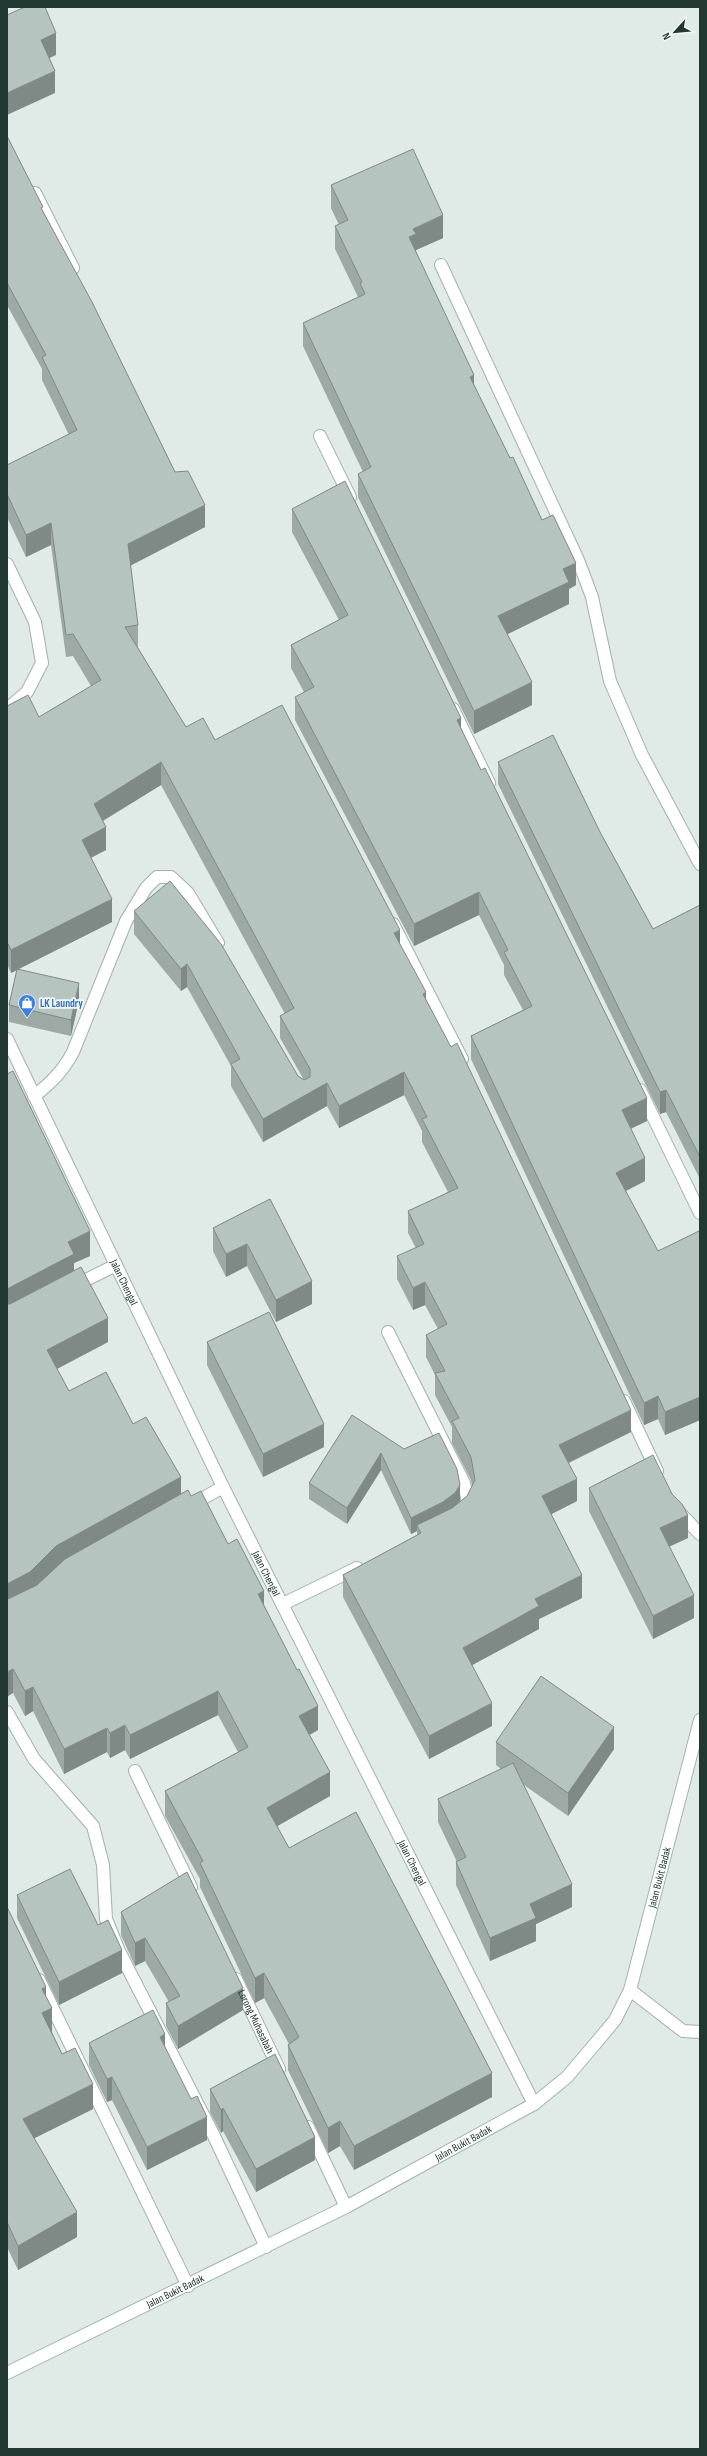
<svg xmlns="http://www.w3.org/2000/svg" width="707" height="2456" font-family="'Sofia Sans Condensed',sans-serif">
  <rect width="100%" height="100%" fill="#e0eae6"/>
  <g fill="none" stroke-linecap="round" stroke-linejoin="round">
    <defs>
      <g id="minor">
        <polyline points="35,193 73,268"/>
        <polyline points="441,265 578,560 592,597 610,681 642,755 700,864"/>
        <polyline points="320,436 350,497"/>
        <polyline points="7,564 35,622 42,663 27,692 7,709"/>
        <polyline points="453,709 489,783"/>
        <polyline points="393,924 462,1059"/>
        <path id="s1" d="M7,1039L223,1487L534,2104"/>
        <polyline points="640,1090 700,1213"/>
        <path d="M34,1096C51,1083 63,1071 73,1052L126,921L146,888L157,877H171L188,893L218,943"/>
        <polyline points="74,1286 116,1265"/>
        <polyline points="388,1332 464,1483 468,1503 464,1510"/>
        <polyline points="624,1401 657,1471"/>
        <polyline points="191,1505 223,1487"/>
        <polyline points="678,1511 700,1534"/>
        <polyline points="283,1604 357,1568"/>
        <polyline points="7,1712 34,1759 93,1826 103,1865 106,1919 119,1951 213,2134 266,2247"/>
        <polyline points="135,1771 191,1887"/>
        <path id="s2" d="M236,1979L279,2069"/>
        <polyline points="39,1980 188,2286"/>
        <polyline points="630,1990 683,2031 700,2032"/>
        <polyline points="308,2127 346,2207"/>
      </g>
      <g id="secondary">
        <path id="s3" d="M7,2373L346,2207L534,2104L567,2077L595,2044L615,2020L630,1990L700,1720"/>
      </g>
    </defs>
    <use href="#minor" stroke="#a3b1ad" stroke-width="14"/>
    <use href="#secondary" stroke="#a0b5ae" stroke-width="14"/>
    <use href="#minor" stroke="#fff" stroke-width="12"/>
    <use href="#secondary" stroke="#fff" stroke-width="12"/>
  </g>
  <g fill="#9da9a4">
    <polygon points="7,136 43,211 175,472 205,527 130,565 138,625 138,648 186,727 215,740 400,944 631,1432 569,1463 577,1501 551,1514 582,1598 539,1619 539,1629 472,1665 492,1726 429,1759 343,1597 343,1575 417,1535 417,1531 411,1534 381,1470 347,1524 309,1499 309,1483 352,1415 460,1502 467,1496 472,1486 471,1480 452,1443 452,1427 435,1395 435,1375 426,1357 426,1335 438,1329 425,1305 413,1310 397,1279 397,1256 416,1248 408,1233 408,1211 448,1192 422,1142 422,1131 404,1095 339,1128 327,1106 263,1142 231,1086 231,1066 187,987 181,991 134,934 134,911 298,1076 304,1080 280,1038 280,1016 285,1014 161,785 103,821 106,850 91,858 112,922 18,969 79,1000 71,1036 9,1022 9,1005 17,970 11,973 7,964 7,706 39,717 91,686 73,656 66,657 51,545 26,557 7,517 7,465 69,435 42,380 42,369 7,305"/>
    <polygon points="331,185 443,238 416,250 416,252 474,385 510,458 576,585 569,589 569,604 507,634 532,705 474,734 358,497 358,474 363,472 303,346 303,323 358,297 335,249 335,226 339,225 331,208"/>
    <polygon points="292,509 461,729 647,1121 631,1128 645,1181 625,1191 658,1251 700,1234 700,1420 665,1435 658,1419 644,1425 471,1059 471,1036 523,1010 504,975 504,965 479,915 414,946 295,720 295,697 304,692 291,668 291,645 339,620 292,532"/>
    <polygon points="498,762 600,832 653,929 700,905 700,1179 666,1112 660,1114 498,784"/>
    <polygon points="7,1074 90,1256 74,1263 74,1271 108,1342 57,1369 69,1391 133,1424 181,1494 191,1496 228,1544 264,1605 318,1730 309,1735 330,1796 277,1826 289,1848 492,2097 354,2170 340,2146 328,2153 288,2070 288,2045 289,2044 264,1998 255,2003 200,1887 200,1879 165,1816 165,1791 238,1752 218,1715 130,1759 125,1750 110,1758 107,1752 64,1774 33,1711 25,1716 13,1693"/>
    <polygon points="270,1199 312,1304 276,1322 247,1266 226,1277 213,1251 213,1228"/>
    <polygon points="207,1342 324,1447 263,1477 207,1365"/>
    <polygon points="589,1488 688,1538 669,1546 694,1618 653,1639 589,1511"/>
    <polygon points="496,1742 614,1749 568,1816 524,1785 572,1907 536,1924 536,1941 490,1961 456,1885 456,1862 457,1862 438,1822 438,1799 501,1769 496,1765"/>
    <polygon points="17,1895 122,1973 59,2005 17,1918"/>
    <polygon points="7,1907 46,1997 52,2032 62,2054 93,2109 34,2138 77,2237 18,2270 7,2247"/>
    <polygon points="121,1912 243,2010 178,2049 166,2026 166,2003 169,2002 145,1961 135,1966 121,1935"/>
    <polygon points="89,2043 165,2047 207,2140 147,2170 112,2100 107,2102 89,2065"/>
    <polygon points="210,2089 315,2160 256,2192 223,2131 221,2133 210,2112"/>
  </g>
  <g fill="#7f8986">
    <polygon points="56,33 56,55 41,62 41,40"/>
    <polygon points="55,71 55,93 7,115 7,93"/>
    <polygon points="443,215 443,238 416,250 416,256 409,237 413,229"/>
    <polygon points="474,375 474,398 470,377"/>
    <polygon points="205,505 205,527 128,567 128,544"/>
    <polygon points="51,523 51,545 26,557 26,535"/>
    <polygon points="576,563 576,585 569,589 569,604 498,639 498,616 563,569"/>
    <polygon points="532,682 532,705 474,734 474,711"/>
    <polygon points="461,718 461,741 457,720"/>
    <polygon points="161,762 161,785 94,826 94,804"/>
    <polygon points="106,827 106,850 82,862 82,840"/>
    <polygon points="479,892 479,915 414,946 414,924"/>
    <polygon points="112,899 112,922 11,973 11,950"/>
    <polygon points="400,930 400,953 394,933"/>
    <polygon points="187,964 187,987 181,991 181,969"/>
    <polygon points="79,983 79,1000 71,1036 71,1020"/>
    <polygon points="426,992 426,1015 423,994"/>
    <polygon points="404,1072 404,1095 339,1128 339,1106"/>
    <polygon points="327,1083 327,1106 263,1142 263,1119"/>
    <polygon points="666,1090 666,1112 660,1114 660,1092"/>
    <polygon points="647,1098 647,1121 622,1133 622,1110"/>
    <polygon points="645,1158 645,1181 616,1196 616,1173"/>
    <polygon points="90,1231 90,1256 74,1263 74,1278 7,1314 7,1289 68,1242"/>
    <polygon points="247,1244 247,1266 226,1277 226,1254"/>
    <polygon points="312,1281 312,1304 276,1322 276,1300"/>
    <polygon points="425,1282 425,1305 413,1310 413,1288"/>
    <polygon points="108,1318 108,1342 47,1374 47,1350"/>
    <polygon points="658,1396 658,1419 644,1425 644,1403"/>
    <polygon points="700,1397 700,1420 665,1435 665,1412"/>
    <polygon points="631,1410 631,1432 559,1467 559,1445"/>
    <polygon points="324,1424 324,1447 263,1477 263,1454"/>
    <polygon points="381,1453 381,1470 347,1524 347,1508"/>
    <polygon points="181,1477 181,1502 7,1608 7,1584 56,1546"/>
    <polygon points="577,1479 577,1501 542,1519 542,1496"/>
    <polygon points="460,1485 460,1502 455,1509 417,1525 417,1531 411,1534 411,1518"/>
    <polygon points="688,1515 688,1538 660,1551 660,1528"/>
    <polygon points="582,1575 582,1598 539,1619 539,1629 463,1670 463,1648 535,1599"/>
    <polygon points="264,1591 264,1616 258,1594"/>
    <polygon points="694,1595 694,1618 653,1639 653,1616"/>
    <polygon points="13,1669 13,1693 7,1697 7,1672"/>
    <polygon points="33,1687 33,1711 25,1716 25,1691"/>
    <polygon points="218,1691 218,1715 130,1759 130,1735"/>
    <polygon points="492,1703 492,1726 429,1759 429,1736"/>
    <polygon points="318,1706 318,1730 299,1741 299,1716"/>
    <polygon points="125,1725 125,1750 110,1758 110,1733"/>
    <polygon points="614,1727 614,1749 568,1816 568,1793"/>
    <polygon points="107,1728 107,1752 64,1774 64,1749"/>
    <polygon points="330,1772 330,1796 267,1832 267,1808"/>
    <polygon points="572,1884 572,1907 536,1924 536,1941 490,1961 490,1938 530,1904"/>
    <polygon points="145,1938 145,1961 135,1966 135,1943"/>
    <polygon points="122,1950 122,1973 59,2005 59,1982"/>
    <polygon points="264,1973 264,1998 255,2003 255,1978"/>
    <polygon points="46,1987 46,2011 52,2008 52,2033 42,2038 42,1989"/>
    <polygon points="243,1988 243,2010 178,2049 178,2026"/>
    <polygon points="165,2034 165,2057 160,2037"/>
    <polygon points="492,2073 492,2097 354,2170 354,2146"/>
    <polygon points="112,2077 112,2100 107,2102 107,2079"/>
    <polygon points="93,2084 93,2109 23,2144 23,2119"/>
    <polygon points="223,2108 223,2131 221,2133 221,2110"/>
    <polygon points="207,2117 207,2140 147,2170 147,2147"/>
    <polygon points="340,2121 340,2146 328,2153 328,2128"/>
    <polygon points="315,2137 315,2160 256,2192 256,2169"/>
    <polygon points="77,2212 77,2237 18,2270 18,2246"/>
  </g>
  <g fill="#b6c4bf" stroke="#7f8986">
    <polygon points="25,7 45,7 56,33 41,40 55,71 7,93 7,15"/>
    <polygon points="7,136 43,207 41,208 92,302 175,472 188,471 205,505 128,544 138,625 125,627 186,727 203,718 215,740 282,705 400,930 394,933 426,992 423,994 451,1047 457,1043 631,1410 559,1445 577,1479 542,1496 582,1575 535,1599 539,1606 463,1648 492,1703 429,1736 343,1575 421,1533 417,1525 452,1508 467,1496 475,1480 471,1457 452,1421 459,1418 435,1373 445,1371 426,1335 447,1324 425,1282 413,1288 397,1256 424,1244 408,1211 458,1188 422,1119 427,1117 404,1072 339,1106 327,1083 263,1119 231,1064 240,1059 187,964 181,969 134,911 170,881 221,944 298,1076 304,1080 310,1077 310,1069 280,1016 294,1008 161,762 94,804 106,827 82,840 112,899 11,950 7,942 7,706 28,695 39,717 101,680 73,634 66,635 51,523 26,535 7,494 7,465 77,430 42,357 46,355 7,283"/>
    <polygon points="413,149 443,215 413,229 416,234 409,237 474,375 470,377 510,458 513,457 542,520 553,515 576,563 563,569 569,582 498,616 532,682 474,711 358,474 371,467 303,323 365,294 360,283 362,282 335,226 348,220 331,185"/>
    <polygon points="345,481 461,718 457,720 481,770 485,768 647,1098 622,1110 645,1158 616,1173 658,1251 699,1231 700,1234 700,1397 665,1412 658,1396 644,1403 471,1036 532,1006 504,952 508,950 479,892 414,924 295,697 314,687 291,645 348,615 292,509"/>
    <polygon points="553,735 600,832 653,929 700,905 700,1157 666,1090 660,1092 498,762"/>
    <polygon points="17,969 79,983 71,1020 9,1005"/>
    <polygon points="13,1071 90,1231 68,1242 74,1254 7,1289 7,1074"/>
    <polygon points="270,1199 312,1281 276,1300 247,1244 226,1254 213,1228"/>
    <polygon points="81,1267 108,1318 47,1350 69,1391 106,1372 133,1424 146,1417 181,1477 56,1546 30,1572 7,1584 7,1304 10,1304"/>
    <polygon points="269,1312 324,1424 263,1454 207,1342"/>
    <polygon points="352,1415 404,1449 439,1433 457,1469 460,1485 455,1493 443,1502 411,1518 381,1453 347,1508 309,1483"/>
    <polygon points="653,1455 672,1494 682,1504 688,1515 660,1528 694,1595 653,1616 589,1488"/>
    <polygon points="188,1490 191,1496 201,1491 228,1544 237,1539 264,1591 258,1594 297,1670 299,1669 318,1706 299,1716 330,1772 267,1808 289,1848 356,1812 492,2073 354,2146 340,2121 328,2128 288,2045 299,2037 264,1973 255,1978 200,1863 203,1861 165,1791 248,1747 218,1691 130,1735 125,1725 110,1733 107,1728 64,1749 33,1687 25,1691 13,1669 7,1672 7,1599 10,1598 37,1585 65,1559"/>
    <polygon points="541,1676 614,1727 568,1793 496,1742"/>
    <polygon points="513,1763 572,1884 530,1904 536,1918 490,1938 456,1862 466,1857 438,1799"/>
    <polygon points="70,1869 98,1925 108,1920 122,1950 59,1982 17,1895"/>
    <polygon points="187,1872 243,1988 178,2026 166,2003 180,1996 145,1938 135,1943 121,1912"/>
    <polygon points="7,1907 46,1987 42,1989 52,2008 42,2013 62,2054 75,2048 93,2084 23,2119 77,2212 18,2246 7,2222"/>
    <polygon points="153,2010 165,2034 160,2037 191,2099 197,2096 207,2117 147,2147 112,2077 107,2079 89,2043"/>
    <polygon points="275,2054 315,2137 256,2169 223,2108 221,2110 210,2089"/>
  </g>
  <defs>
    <symbol id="shop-pin" viewBox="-11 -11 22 30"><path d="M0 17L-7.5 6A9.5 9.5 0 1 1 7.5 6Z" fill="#3f7fe0" stroke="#f0f7f4"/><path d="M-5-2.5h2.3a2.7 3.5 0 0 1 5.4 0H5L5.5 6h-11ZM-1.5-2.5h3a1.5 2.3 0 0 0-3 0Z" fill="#fff"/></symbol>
  </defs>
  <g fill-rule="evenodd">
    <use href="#shop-pin" x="17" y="993" width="20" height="27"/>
  </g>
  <g text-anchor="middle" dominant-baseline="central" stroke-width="3.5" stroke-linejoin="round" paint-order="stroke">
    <g font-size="11" font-weight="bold" fill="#366cbe" stroke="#f0f7f4" text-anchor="start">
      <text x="40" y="1003">LK Laundry</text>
    </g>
    <g font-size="11" fill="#223933" stroke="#f0f7f4">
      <text stroke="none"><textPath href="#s1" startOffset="270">Jalan Chengal</textPath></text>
      <text stroke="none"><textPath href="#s1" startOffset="594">Jalan Chengal</textPath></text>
      <text stroke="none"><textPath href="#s1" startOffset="918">Jalan Chengal</textPath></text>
      <text stroke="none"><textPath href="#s3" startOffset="859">Jalan Bukit Badak</textPath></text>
      <text stroke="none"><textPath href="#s2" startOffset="47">Lorong Muhasabah</textPath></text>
      <text stroke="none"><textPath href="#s3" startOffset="511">Jalan Bukit Badak</textPath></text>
      <text stroke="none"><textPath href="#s3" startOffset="187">Jalan Bukit Badak</textPath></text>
    </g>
  </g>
  <rect width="707" height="2456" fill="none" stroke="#223933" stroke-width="16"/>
  <g transform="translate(675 32) rotate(243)" stroke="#f0f7f4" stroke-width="3" paint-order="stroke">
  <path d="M0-3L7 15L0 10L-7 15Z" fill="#223933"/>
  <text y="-6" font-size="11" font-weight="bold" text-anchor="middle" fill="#223933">N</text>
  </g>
</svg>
